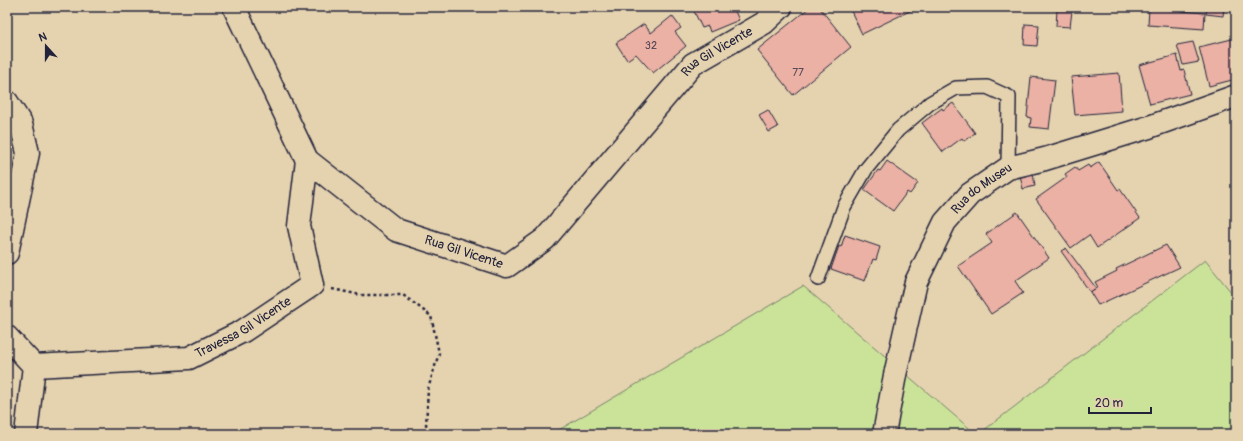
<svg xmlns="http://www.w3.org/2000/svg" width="1243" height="441" font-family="Pangolin,sans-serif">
  <rect width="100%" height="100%" fill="#e5d3b0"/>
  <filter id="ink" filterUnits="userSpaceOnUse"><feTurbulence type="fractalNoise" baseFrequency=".025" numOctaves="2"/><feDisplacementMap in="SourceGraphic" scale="8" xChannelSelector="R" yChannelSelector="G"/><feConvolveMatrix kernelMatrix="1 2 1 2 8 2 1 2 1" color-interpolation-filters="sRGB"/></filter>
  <g filter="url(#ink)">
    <g fill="#cbe398" stroke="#76826a">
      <polygon points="1205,260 1236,298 1236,434 979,434"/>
      <polygon points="803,286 976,434 552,434"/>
    </g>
    <g fill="#ebb1a4" stroke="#22223b">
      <polygon points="692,7 733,7 739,20 710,32 708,26 702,28"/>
      <polygon points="810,7 819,7 851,47 793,95 757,50"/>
      <polygon points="849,7 918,7 862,34"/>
      <polygon points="1027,7 1071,7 1070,11 1027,8"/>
      <polygon points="1207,7 1224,7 1223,16 1206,14"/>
      <polygon points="1149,8 1205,13 1204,29 1148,25"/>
      <polygon points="1057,10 1072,11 1070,27 1056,26"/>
      <polygon points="672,16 681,28 675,32 686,46 653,73 636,54 627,60 616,43 644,24 651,33"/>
      <polygon points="1025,24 1039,25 1037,46 1024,45"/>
      <polygon points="1236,38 1236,79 1209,86 1199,47"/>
      <polygon points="1193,42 1199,62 1183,65 1177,45"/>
      <polygon points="1177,55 1181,71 1184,70 1190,94 1150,104 1139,65"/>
      <polygon points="1119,73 1122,111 1075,115 1071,77"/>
      <polygon points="1031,77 1055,80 1049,129 1030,127 1031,118 1027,117"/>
      <polygon points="953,103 975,133 964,141 962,138 943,152 922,123 942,108 943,110"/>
      <polygon points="768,110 778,127 769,132 759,115"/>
      <polygon points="887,161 918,183 910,194 907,192 893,211 864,190 878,170 880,171"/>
      <polygon points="1099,162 1118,190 1120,189 1140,218 1097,248 1089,235 1071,248 1036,199 1067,177 1065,174 1075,167 1078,171 1088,165 1090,168"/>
      <polygon points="1033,173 1035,186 1023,189 1020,176"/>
      <polygon points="1017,212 1049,258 1015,281 1023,293 991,314 958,266 992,243 986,234"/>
      <polygon points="845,235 880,247 876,260 873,259 865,281 831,269 839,246 841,247"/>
      <polygon points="1166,245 1180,267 1098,305 1090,292 1098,287 1095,282 1117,271 1116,269"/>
      <polygon points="1066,248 1096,288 1090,292 1061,251"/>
    </g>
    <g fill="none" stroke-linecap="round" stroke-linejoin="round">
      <defs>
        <polyline id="lane" points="818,279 844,207 866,169 898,130 930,103 956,88 987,87 1009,97 1008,168"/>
        <g id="street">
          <path id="s1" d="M234,7L307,160L396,230L507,266L545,239L693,64L764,23L781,7"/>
          <polyline points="7,102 21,124 28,153 7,253"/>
          <path id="s2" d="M7,337L34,366L189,358L243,331L312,285L299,226L307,160"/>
          <polyline points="26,434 34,366"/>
        </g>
        <g id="secondary">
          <path id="s3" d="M884,434L895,375L916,282L945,222L970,194L1008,168L1045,159L1149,127L1236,96"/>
        </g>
      </defs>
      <use href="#lane" stroke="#22223b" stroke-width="16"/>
      <use href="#street" stroke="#22223b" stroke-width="25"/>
      <use href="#secondary" stroke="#22223b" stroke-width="25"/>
      <polyline stroke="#22223b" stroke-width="2.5" stroke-dasharray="3 3" stroke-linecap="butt" points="332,289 361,295 403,295 431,316 439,353 428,389 426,426 428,434"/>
      <use href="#lane" stroke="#e5d3b0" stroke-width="13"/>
      <use href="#street" stroke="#e5d3b0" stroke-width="22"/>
      <use href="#secondary" stroke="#e5d3b0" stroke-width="22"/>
    </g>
  </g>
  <g text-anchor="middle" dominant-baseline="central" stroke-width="3.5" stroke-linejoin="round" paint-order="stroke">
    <g font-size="11" fill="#544655">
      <text x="651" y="45">32</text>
      <text x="798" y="72">77</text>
    </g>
    <g font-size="13" fill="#22223b" stroke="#e5d3b0">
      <text stroke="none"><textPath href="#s1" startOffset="702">Rua Gil Vicente</textPath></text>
      <text stroke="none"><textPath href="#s3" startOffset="272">Rua do Museu</textPath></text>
      <text stroke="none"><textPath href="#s1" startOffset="354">Rua Gil Vicente</textPath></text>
      <text stroke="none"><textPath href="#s2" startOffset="257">Travessa Gil Vicente</textPath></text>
    </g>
  </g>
  <rect width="1243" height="441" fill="none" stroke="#e5d3b0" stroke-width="24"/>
  <rect x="12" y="12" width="1219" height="417" fill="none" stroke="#22223b" stroke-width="1.5" filter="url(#ink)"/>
  <g transform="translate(46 46) rotate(339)" stroke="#e5d3b0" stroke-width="3" paint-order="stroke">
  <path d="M0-3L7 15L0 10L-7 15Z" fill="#22223b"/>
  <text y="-6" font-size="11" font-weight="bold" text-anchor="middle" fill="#22223b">N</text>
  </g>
  <path d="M1089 407v6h62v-6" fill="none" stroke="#22223b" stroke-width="2"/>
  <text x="1095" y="407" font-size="12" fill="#22223b" stroke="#e5d3b0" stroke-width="3" paint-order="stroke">20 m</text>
</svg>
